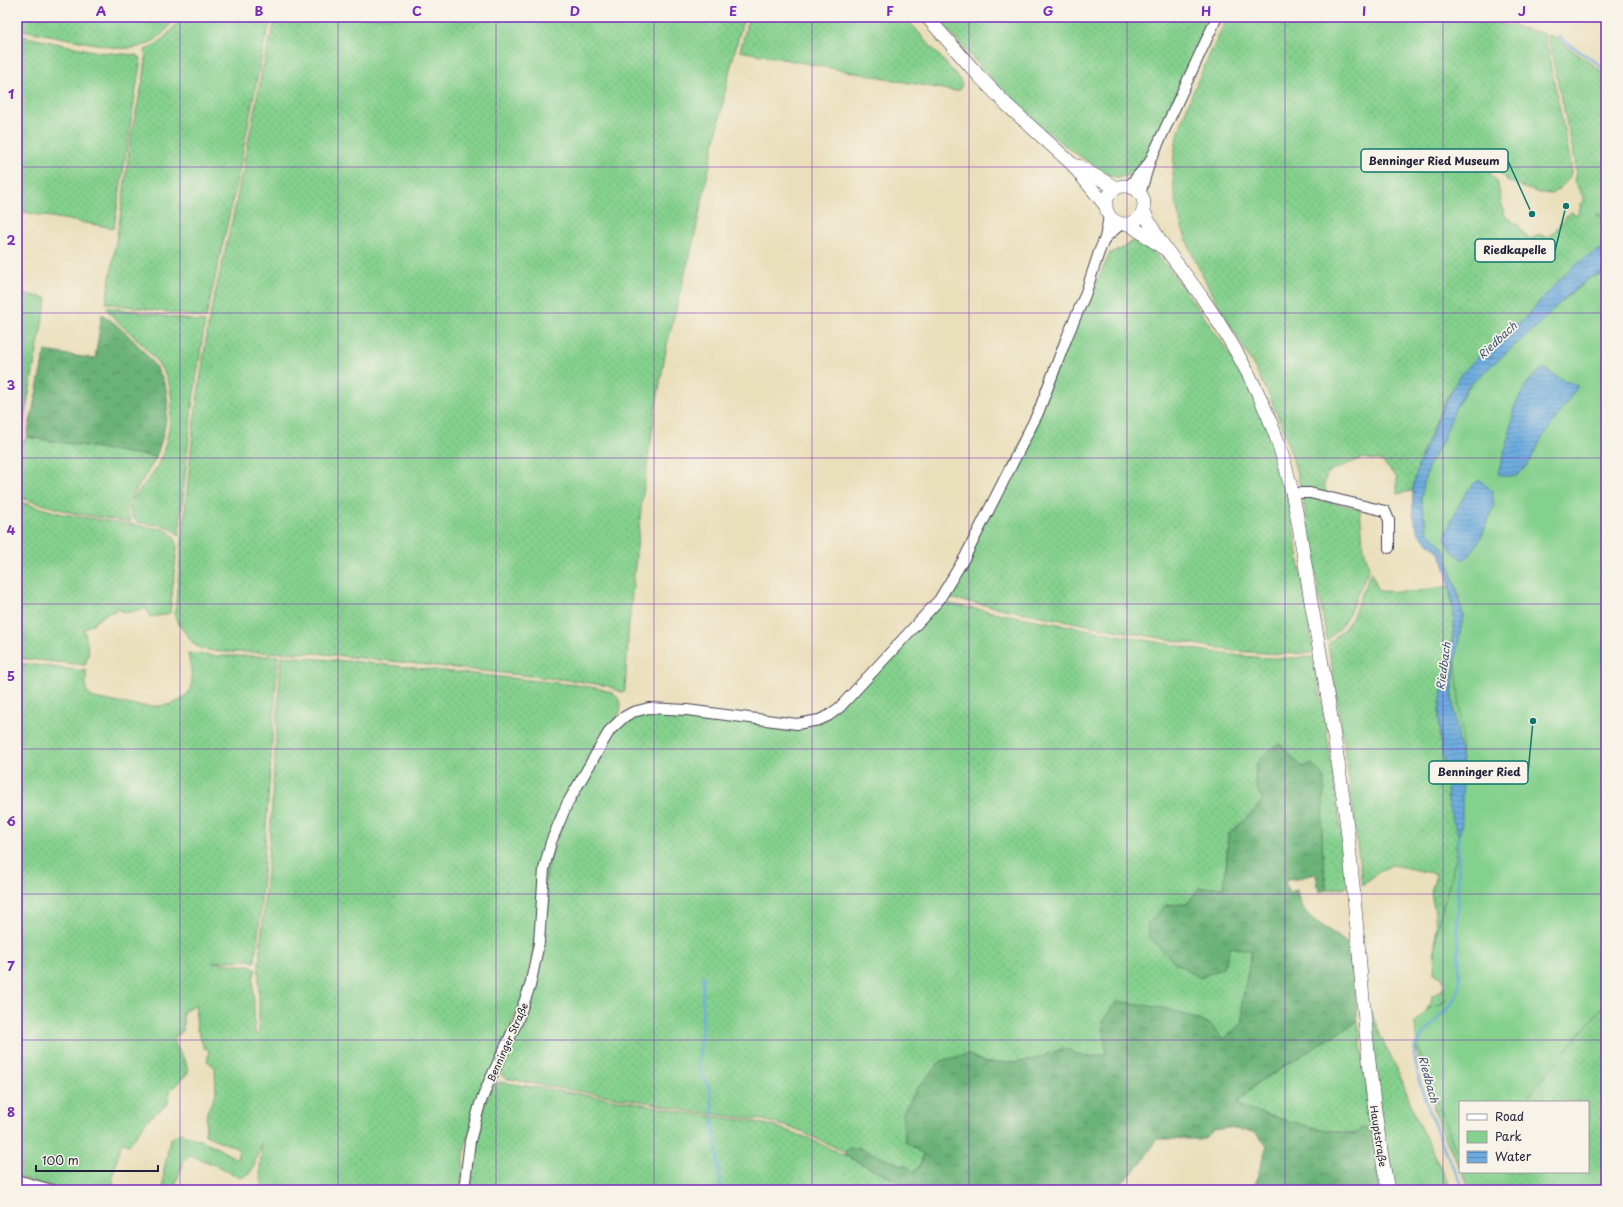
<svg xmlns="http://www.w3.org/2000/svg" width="1623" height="1207" font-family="'Playpen Sans',sans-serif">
  <defs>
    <pattern id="grass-dots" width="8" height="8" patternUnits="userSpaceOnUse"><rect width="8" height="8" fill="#84d08d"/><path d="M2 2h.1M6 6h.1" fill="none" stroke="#72b27b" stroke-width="1.8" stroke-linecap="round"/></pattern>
    <pattern id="forest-crowns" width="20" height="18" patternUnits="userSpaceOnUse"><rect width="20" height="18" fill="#6bb278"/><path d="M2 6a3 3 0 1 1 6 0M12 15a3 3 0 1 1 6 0" fill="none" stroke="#589064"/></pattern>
    <pattern id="water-rules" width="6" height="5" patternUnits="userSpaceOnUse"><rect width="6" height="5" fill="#6cacdf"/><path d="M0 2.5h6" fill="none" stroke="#588cb6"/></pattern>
  </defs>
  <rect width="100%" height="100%" fill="#f7f3e8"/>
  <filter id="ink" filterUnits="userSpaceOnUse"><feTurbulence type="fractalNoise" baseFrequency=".025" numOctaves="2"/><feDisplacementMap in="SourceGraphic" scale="8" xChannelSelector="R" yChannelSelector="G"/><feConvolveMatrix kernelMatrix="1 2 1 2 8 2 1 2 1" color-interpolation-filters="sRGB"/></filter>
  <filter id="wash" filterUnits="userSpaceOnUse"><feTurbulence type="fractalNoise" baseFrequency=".012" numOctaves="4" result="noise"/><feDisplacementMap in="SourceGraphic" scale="16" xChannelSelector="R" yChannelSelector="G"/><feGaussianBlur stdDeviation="0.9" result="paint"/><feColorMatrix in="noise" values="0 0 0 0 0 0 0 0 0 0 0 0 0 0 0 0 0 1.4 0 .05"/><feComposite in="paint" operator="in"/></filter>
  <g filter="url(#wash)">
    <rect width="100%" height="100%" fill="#eadfbb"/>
    <g fill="url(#grass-dots)" stroke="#537964">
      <path d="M17,17H176C160,41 145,50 117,48L17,29Z"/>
      <path d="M181,17H272L264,44L236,186L206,318L106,303L122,205L131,135L144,75L146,59L145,50C160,44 173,30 181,17Z"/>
      <polygon points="276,17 744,17 730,69 696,230 667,344 657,400 642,500 629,623 625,691 621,692 608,686 577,681 315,653 222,652 201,649 194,644 179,625 175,616 175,612 194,421 209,320 235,208 264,62"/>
      <polygon points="749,17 905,17 958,77 962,85 960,90 953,91 740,51"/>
      <path d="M936,17H1212L1148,155C1140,167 1128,181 1112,176C1104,174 1095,167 1088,162C1030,124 982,69 936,17Z"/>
      <path d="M1227,17H1470L1544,33L1571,164V172L1569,179L1560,188L1551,194L1540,193L1524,188L1508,181L1498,171L1489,172L1497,181L1504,215L1518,225L1529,240L1540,234L1547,238C1557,231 1561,220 1571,212L1577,215L1581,206L1579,205L1585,200L1574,181L1576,172L1575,161L1548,37L1549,35L1552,36L1606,74V216L1596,214L1595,215L1606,218V248L1601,249L1547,293L1524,319L1503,338L1481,354L1466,369L1448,395L1422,453L1412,491L1397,494V478L1382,461L1362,458L1327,473L1324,485L1328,496L1302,487L1300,485C1290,445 1277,408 1257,372C1221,303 1162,232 1175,149C1182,108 1210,56 1227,17Z"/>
      <polygon points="17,35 98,52 136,55 141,58 114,228 17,211"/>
      <polygon points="1138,238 1168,266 1179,282 1217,335 1240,370 1254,396 1274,445 1291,513 1313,647 1313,650 1310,653 1280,654 1234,651 1093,626 948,598 949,594 960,574 1110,253 1119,250"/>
      <path d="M1606,273V1190H1470L1462,1172H1588V1102H1460V1168L1439,1126L1434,1109L1433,1097L1426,1074L1418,1059L1416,1045L1420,1020L1431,1003L1432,996L1446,987L1447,973L1434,953L1436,937L1435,914L1431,893L1436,874L1392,865L1382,870L1362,885C1353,804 1342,724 1328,644L1343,630L1352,618L1371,571L1379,591L1412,592L1449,586L1454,618L1453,633L1439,711L1440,735L1447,781L1448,801L1459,745L1452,698L1455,662L1462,627L1445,551L1428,532L1421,499L1456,407L1468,386L1554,310L1568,295L1592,276Z"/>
      <polygon points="17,293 47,298 22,430 17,439"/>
      <path d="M106,307L205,322L192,407L179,536C169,522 152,526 137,522C133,519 130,515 130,509C132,495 148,482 155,470C163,456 168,437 170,421C171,412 172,402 171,393C168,369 145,347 128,331C120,324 111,317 106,307Z"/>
      <path d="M27,437L156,457C150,471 128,499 127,510C127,514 129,518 131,522L73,513L17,497V449Z"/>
      <polygon points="1305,497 1360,509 1363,545 1369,568 1348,616 1340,628 1327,641 1304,505 1303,498"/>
      <path d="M17,501L62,514L162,529C172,532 176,537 177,547L170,613L163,615L150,617L146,608L125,613L118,609C114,612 110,612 106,614C98,619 92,625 84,629L89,653L85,665L17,658Z"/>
      <path d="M943,603L1205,651C1241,657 1276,660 1312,657L1313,658L1324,714L1349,885L1345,887L1327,890C1320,853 1322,815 1324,777L1302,767L1294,760L1255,810L1228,835L1227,857L1224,887L1199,888L1187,904L1166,905L1147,925L1150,938L1174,962L1223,968L1231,946L1252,951L1242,1003L1243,1023L1223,1040L1210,1024L1169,1009L1105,1040L1107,1053C1088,1059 1082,1058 1065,1048L1029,1061L986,1063L967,1054L905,1141L923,1155L920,1166L912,1172L908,1167L858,1148L850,1147L845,1152L796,1129L763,1120L694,1112L647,1102L546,1086L505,1078L502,1076L500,1069L524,1016L548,866L563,819L610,735L626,720L647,712L821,723Z"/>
      <path d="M188,654H195L218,656H278L260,917L255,962L248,960L212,962L239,965H250L256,970L253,979L255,1035L259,1033V964L270,836L281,656L359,662L576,685C593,688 626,688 620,712L556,818L534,947L523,995L466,1141L460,1190H263L260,1172L261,1143L254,1166L250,1173L241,1178L215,1165L190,1155L184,1161L173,1190H163L164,1170L170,1139L181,1133L210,1144L237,1159L239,1149L205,1135L207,1112L216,1093L215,1067L207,1061L209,1050L204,1048L197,1029L195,1004L183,1012V1031L173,1038C176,1051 188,1059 188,1073L169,1092L168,1104L148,1119L129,1145L122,1141L112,1177L115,1190H64L17,1177V663L86,671C87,682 82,693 94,698C117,702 171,717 188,693C195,683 190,666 188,654Z"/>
      <polygon points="1368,1004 1381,1037 1401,1078 1419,1125 1452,1190 1394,1190 1384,1137"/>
      <path d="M1358,1021L1373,1134C1326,1135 1281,1119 1236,1105L1257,1083Z"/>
      <path d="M500,1082L638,1103L693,1114L751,1121L774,1126L808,1138L916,1190H468C470,1171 480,1087 500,1082Z"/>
    </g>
    <g fill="url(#forest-crowns)" stroke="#466a5a">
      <path d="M102,314C124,329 164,366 167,394C169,415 163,438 156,457L27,437L45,351L95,359Z"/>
      <path d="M1280,744L1302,767L1312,764L1325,778C1322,815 1320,853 1327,890L1319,892L1316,874L1285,881L1288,892L1297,890C1298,895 1299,901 1301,905C1313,925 1337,931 1351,948L1358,1021L1257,1083L1236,1105C1275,1118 1314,1129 1355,1135L1361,1128H1368L1373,1134L1383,1190H1250L1256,1181L1267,1145L1255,1132L1228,1128L1214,1130L1205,1139H1158L1137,1168L1115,1190H916L844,1155L845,1152L850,1147L858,1148L908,1167L913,1172L920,1166L923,1155L905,1141L902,1115L917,1088L941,1061L967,1054L986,1063L1029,1061L1065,1048C1082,1058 1088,1059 1106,1054L1103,1020L1117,1001L1169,1009L1210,1024L1223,1040L1243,1023L1242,1003L1252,951L1231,947L1223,968L1200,978L1174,962L1150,938L1147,925L1166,905L1187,904L1199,888L1224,887L1227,857L1228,835L1255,810L1263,800C1254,787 1255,779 1256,763L1269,750Z"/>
    </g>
    <polygon fill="#84d08d" stroke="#537964" points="1606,274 1606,1002 1523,1102 1460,1102 1460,1149 1456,1151 1422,1059 1416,1037 1415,1022 1428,1009 1445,1002 1443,978 1434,973 1437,928 1456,859 1456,846 1462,818 1460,804 1462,733 1455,651 1460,604 1451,571 1428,534 1425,517 1416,516 1416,499 1431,452 1450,417 1479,371 1591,277"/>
    <g fill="url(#water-rules)" stroke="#47678d">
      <path d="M1606,248V273L1592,276L1568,295L1535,328L1468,386L1456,407L1443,440L1429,465L1425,478L1421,499L1426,527L1428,532L1439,542L1445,551L1457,590L1463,616L1455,662L1452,698L1464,774L1462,794V823L1459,836C1454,825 1449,813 1448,801C1447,793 1447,785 1446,777C1442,751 1436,725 1441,698C1445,672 1455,645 1454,617C1453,603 1446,562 1438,551C1434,547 1429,544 1425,540C1416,533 1414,520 1413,509C1410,477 1424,450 1437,421C1446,402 1453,384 1467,368C1484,349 1506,337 1524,319C1546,296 1574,257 1606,248Z"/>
      <polygon points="1543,368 1561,379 1578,386 1541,440 1529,463 1517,476 1500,476 1498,472 1509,438 1514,408 1527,383"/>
      <path d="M1480,480L1492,491L1494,506L1479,542L1469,556L1463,560L1451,550L1445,538C1450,523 1465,485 1480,480Z"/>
    </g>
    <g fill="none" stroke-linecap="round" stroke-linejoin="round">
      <g stroke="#6cacdf" stroke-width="2.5">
        <polyline points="1558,37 1606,69"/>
        <polyline points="1459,835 1457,933 1460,981 1457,994 1451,1005 1423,1034 1415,1046 1414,1055 1420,1084 1435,1127 1447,1155 1465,1190"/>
        <polyline points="703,976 702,1027 698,1067 710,1090 713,1114"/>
        <polyline points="713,1119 721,1190"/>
      </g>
    </g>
  </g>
  <g filter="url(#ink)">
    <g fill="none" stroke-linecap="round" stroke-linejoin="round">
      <defs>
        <g id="minor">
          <polyline points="1129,186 1148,164"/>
          <polyline points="1140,194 1150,161 1217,17"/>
          <polyline points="1105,238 1121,224"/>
          <polyline points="1291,493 1310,493 1385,511 1389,520 1389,548"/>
          <polyline points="17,1180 52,1190"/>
          <polyline points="464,1190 470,1141 480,1104 488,1084 517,1022 530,986 539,943 544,869 551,842 567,804 610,730 624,717 633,712 649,708 687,710 797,724 819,720 828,716 840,707 939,600 965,557 1038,413 1067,337 1085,295 1099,252 1105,238 1109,216"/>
        </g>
        <g id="major">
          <polyline points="927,17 979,76 1006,104 1072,164 1105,205"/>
          <polyline points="1078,166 1116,188"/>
          <circle cx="1125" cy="205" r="19"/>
          <path d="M1143,209C1157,243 1183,269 1203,299C1236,347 1265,399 1282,455C1297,502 1303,553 1311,602C1325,679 1339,758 1348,836C1361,954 1365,1073 1388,1190"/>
          <polyline points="1129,224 1163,248"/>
        </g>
      </defs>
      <use href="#minor" stroke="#403e4e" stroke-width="12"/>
      <use href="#major" stroke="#403e4e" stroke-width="14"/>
      <use href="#minor" stroke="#fff" stroke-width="10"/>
      <use href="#major" stroke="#fff" stroke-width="13"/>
    </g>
  </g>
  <path fill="none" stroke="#7b2cbf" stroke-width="1" stroke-opacity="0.55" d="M180,17V1190M338,17V1190M496,17V1190M654,17V1190M812,17V1190M969,17V1190M1127,17V1190M1285,17V1190M1443,17V1190M17,167H1606M17,313H1606M17,458H1606M17,604H1606M17,749H1606M17,894H1606M17,1040H1606"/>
  <g text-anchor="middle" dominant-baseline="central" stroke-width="3.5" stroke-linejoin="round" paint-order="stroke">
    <g font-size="10" fill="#22223b" stroke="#f7f3e8">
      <text transform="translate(507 1042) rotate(-66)">Benninger Straße</text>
      <text transform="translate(1379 1136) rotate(81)">Hauptstraße</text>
    </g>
    <g font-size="11" font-style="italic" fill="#3c5274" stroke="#f7f3e8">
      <text transform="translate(1497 340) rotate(-43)">Riedbach</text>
      <text transform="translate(1443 666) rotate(-82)">Riedbach</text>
      <text transform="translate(1429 1079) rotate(75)">Riedbach</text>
    </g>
  </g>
  <path fill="none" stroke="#0f766e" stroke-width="1.5" d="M1532 214L1508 161M1566 206L1555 251M1533 721L1528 773"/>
  <g fill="#0f766e" stroke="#f7f3e8" stroke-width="1.5">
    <circle cx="1532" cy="214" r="4"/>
    <circle cx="1566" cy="206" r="4"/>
    <circle cx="1533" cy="721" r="4"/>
  </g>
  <g fill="#f7f3e8" stroke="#0f766e" stroke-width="1.5">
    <rect x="1361" y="149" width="147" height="23" rx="4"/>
    <rect x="1475" y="239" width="80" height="23" rx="4"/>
    <rect x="1429" y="761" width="99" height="23" rx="4"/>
  </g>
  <g font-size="11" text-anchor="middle" font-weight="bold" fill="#22223b">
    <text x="1434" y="165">Benninger Ried Museum</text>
    <text x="1515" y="254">Riedkapelle</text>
    <text x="1479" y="776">Benninger Ried</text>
  </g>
  <rect width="1623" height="1207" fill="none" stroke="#f7f3e8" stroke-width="44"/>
  <rect x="1459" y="1101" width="130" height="72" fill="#f7f3e8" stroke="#a29fa3"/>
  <rect x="1467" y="1114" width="20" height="6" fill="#ffffff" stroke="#a29fa3"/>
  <text x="1495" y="1121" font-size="12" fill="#22223b">Road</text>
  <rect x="1467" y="1131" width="20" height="12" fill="#84d08d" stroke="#a29fa3"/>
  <text x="1495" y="1141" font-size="12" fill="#22223b">Park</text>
  <rect x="1467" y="1151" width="20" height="12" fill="url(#water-rules)" stroke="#a29fa3"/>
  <text x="1495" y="1161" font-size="12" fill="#22223b">Water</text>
  <path d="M36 1165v6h122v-6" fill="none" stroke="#22223b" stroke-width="2"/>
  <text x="42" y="1165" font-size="12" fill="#22223b" stroke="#f7f3e8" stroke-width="3" paint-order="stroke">100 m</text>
  <rect x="22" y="22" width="1579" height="1163" fill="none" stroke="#7b2cbf" stroke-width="1.5"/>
  <g font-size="13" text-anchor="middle" font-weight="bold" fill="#7b2cbf">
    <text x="101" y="16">A</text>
    <text x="259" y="16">B</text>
    <text x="417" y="16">C</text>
    <text x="575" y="16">D</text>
    <text x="733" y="16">E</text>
    <text x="890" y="16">F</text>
    <text x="1048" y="16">G</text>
    <text x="1206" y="16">H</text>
    <text x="1364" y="16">I</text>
    <text x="1522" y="16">J</text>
    <text x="11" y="99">1</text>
    <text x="11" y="245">2</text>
    <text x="11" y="390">3</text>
    <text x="11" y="535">4</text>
    <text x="11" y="681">5</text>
    <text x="11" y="826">6</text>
    <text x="11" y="971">7</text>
    <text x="11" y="1117">8</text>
  </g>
</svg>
